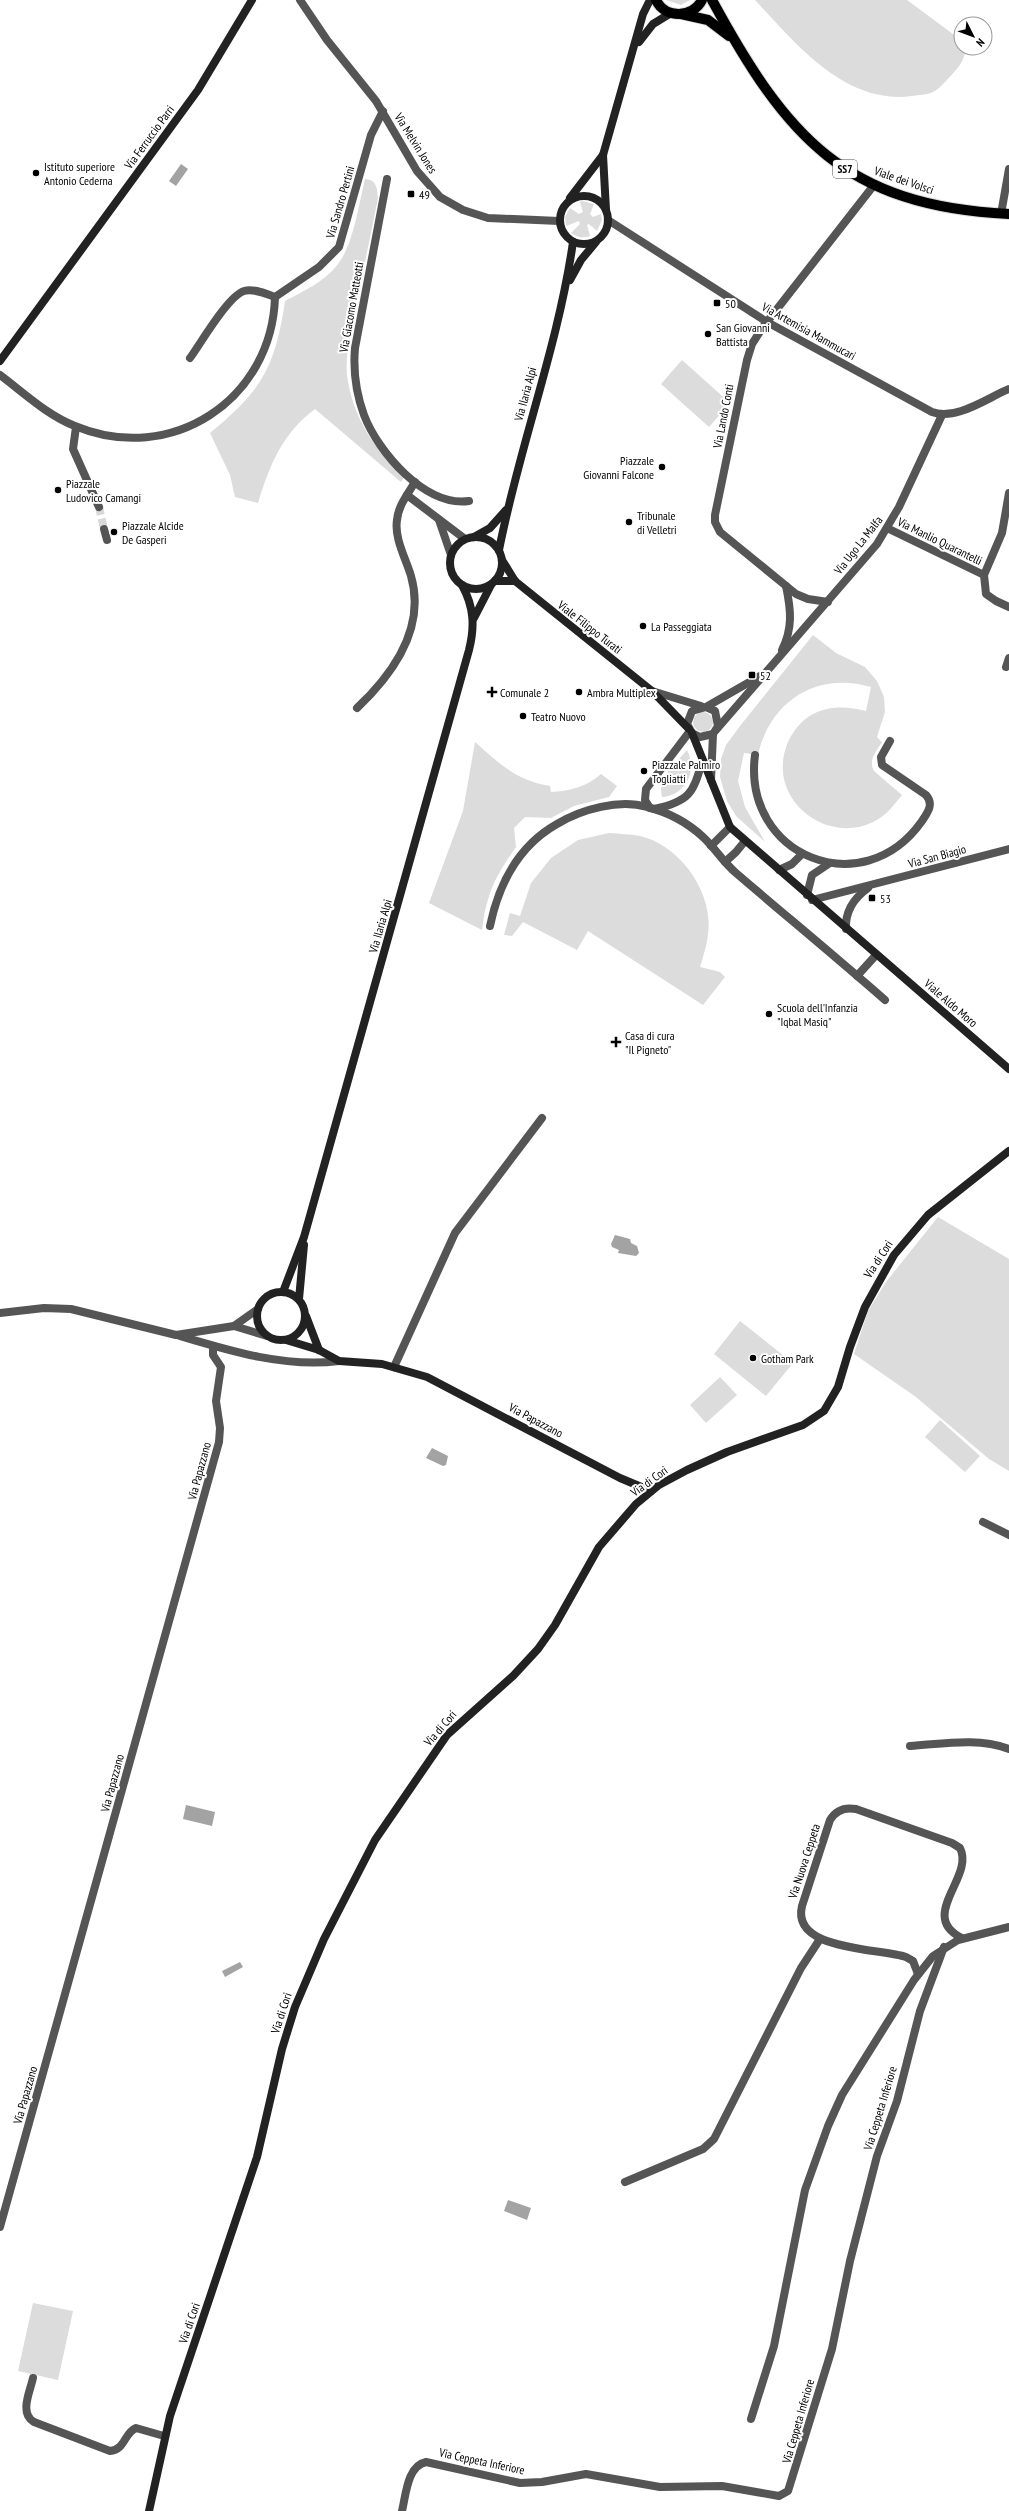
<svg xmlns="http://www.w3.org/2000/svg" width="1009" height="2511" font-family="'PT Sans Narrow',sans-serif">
  <rect width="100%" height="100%" fill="#fff"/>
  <g fill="#dcdcdc">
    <polygon points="666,0 690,0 681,5"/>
    <path d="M755,0H907L961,40V48H966C964,64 955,71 944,83C933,95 928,94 912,96C845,105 796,44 755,0Z"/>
    <path d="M365,179C377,180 377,188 378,198C371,234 363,270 356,306C352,328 345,353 347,375C352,415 374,451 405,476L401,482L315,409C282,434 270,464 258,503L235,497L230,475L210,433C262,390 275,368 285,301C304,291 328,280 340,261C354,241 359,203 365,179Z"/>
    <path d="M582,201L594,204L590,214L593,217L601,214L602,220L597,231L589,224L587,225L590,236C582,239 577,237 571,233L580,224L579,221L566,226L565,217L570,208L579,214L583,212L580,202Z"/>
    <polygon points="682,360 730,403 709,427 661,384"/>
    <path d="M813,635L836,653L865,667L877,681L884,697L885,712L877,737L882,742C876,752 868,760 874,771L902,795C893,806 886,816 873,822C839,839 796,819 785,783C776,753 795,715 827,709C841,706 853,708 866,711L871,687C817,671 770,701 758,755L744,753L738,781L745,807L765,842L736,816L727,801L720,777L721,759L726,745L740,726Z"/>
    <circle cx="703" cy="722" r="10"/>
    <path d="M475,742C500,764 515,780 550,786L551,792C570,791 586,787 601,774L617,786L609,797L574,806L551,818L525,817L514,828L516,847C495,877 487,892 482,930L429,903L463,811Z"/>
    <path d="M687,750C698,772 685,795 662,797C657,777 675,765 687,750Z"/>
    <path d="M609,833C619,834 630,834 640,836C680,845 714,893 708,934C707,945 703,957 700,967L720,972L725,977L703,1005L588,931L577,950L523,922L512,936L504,935L510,913L520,916L531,883L551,858L578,840Z"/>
    <polygon points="938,1217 1009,1259 1009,1471 989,1459 916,1397 854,1354 868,1311 886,1282"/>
    <polygon points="740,1321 793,1363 766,1396 714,1354"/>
    <polygon points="720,1377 737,1395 706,1423 690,1405"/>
    <polygon points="940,1420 980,1456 965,1472 925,1437"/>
    <polygon points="33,2303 73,2311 58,2380 18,2371"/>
  </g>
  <g fill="#a3a3a3">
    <polygon points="181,164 188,169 176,186 169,181"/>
    <polygon points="615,1235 630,1239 631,1243 637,1246 639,1253 636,1256 618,1253 619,1250 612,1247 611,1244"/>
    <polygon points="432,1448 448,1456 446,1465 443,1466 426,1458"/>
    <polygon points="186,1805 215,1812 212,1826 183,1819"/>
    <polygon points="240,1962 243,1967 225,1977 222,1971"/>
    <polygon points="508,2200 531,2208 527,2220 504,2211"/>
  </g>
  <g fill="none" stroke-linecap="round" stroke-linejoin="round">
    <polyline stroke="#d9d9d9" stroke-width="8" stroke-dasharray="8 4" stroke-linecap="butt" points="99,507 104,529"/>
    <defs>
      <g id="primary">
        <path d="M656,0C665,19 693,18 702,0"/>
        <path d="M712,0C786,136 844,206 1009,214"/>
        <polyline points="681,14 708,20 729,36"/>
      </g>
    </defs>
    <use href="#primary" stroke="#dbdbdb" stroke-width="12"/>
    <g stroke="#555" stroke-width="8">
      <polyline points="300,0 327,40 376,101 417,171 440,197 463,210 488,218 559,221"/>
      <path d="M387,179L355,348C353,371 356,393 364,415C378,452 425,507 469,501"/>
      <polyline points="1001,214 1009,169"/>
      <path d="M608,220L767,322L932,412C956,421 987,398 1009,389"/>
      <path d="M190,358C201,343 228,296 244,291C254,288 266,294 275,297L319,267L339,247L371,135L383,111"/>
      <path d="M0,375C24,393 47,415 75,426C171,466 272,400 275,297"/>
      <polyline points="76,427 73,449 99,507"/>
      <polyline points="407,495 465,539"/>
      <polyline points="439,520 451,555"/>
      <polyline points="887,528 984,575 986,594 996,601 1009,607"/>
      <polyline points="104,529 107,540"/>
      <polyline points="984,575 1002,533 1009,493"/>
      <polyline points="828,602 808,599 796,594 720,532 715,522 715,515 747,360 752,344 763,327 874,185"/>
      <path d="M782,650C793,628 791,610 786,586"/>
      <polyline points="1006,667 1009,658"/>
      <polyline points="652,691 701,706"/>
      <polyline points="706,707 715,711 718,726 713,734 700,737 692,733 687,724 692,711 706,707 760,676"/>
      <path d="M357,708C393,674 426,628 411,576C406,559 394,538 397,520C398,506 408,494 415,482"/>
      <polyline points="716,730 877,544 899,507 942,415"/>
      <path d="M755,755C742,856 863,905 922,821C928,812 934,804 926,795L882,765L881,757L890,741"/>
      <polyline points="711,780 713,734"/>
      <polyline points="650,808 645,800 646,789 690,731"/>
      <path d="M654,809C688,802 695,793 702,760"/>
      <polyline points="711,846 730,827"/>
      <polyline points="725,862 736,852 745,841"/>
      <polyline points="779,870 792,864 802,854"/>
      <polyline points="807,895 812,875 830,863"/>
      <polyline points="812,900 1009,849"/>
      <path d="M490,926C499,883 518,846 557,824C582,809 619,799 647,807C667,812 688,823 703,837C715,848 723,862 736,873C785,915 836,957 885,1000"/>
      <path d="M846,929C845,911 854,898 868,888"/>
      <polyline points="857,976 876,955"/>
      <polyline points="0,1313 44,1308 71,1309 176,1335 234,1326 258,1309"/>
      <polyline points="234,1326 267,1336"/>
      <path d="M180,1336C230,1351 286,1368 339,1361"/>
      <polyline points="394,1367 455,1233 542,1118"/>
      <polyline points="983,1522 1009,1535"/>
      <path d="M910,1746C943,1744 977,1737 1009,1749"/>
      <path d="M918,1974L913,1961L906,1957C879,1948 791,1951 802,1906L830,1820C836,1810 845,1807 856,1809L952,1843L960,1848C975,1877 917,1916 962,1938"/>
      <polyline points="625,2182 703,2149 714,2139 801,1968 820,1939"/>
      <polyline points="0,2227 219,1442 220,1428 216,1401 221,1367 213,1355 213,1346"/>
      <path d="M33,2378C30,2392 19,2413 34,2422L110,2451C125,2450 124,2433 136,2428L164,2436"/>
      <polyline points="751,2419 774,2346 805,2190 828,2126 842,2095 914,1980 933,1956 958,1940 1009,1927"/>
      <path d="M402,2511C406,2495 407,2466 426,2462L520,2483L542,2482L586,2474L660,2487L722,2486L779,2496L788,2491L832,2349L850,2261L877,2156L897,2101L920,2011L944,1947"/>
    </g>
    <g stroke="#222" stroke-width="8">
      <polyline points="639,42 653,24 671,13"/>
      <circle cx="584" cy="220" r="24"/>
      <polyline points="570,198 603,155"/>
      <polyline points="606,210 603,155 643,14 650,0"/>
      <polyline points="570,280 581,260 596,242"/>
      <polyline points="0,361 198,90 252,0"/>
      <polyline points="474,537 490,528 506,510"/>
      <circle cx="476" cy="563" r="26"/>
      <path d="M499,550C519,447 558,347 573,242"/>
      <polyline points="502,560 515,581 652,691 689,729"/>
      <polyline points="495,581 515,581"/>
      <polyline points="474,618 491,585"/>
      <polyline points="692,733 730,827 1009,1069"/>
      <circle cx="281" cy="1316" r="24"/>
      <path d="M283,1292L304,1237L469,650C475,626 474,607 462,585"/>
      <polyline points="299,1299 304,1245"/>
      <polyline points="306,1316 319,1350"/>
      <polyline points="286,1340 319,1350 339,1361 382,1364 427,1377 620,1478 651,1491"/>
      <polyline points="149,2511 170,2416 257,2157 282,2049 295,2007 324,1939 375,1840 447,1735 513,1676 538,1649 555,1625 599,1547 636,1504 659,1485 687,1470 727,1452 803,1425 824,1411 838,1387 850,1347 865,1307 894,1255 928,1215 1009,1151"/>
    </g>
    <use href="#primary" stroke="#000" stroke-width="10"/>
  </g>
  <g fill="#000" stroke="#fff" stroke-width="1.5">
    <circle cx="36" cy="173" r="4"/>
    <rect x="407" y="190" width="8" height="8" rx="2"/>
    <rect x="713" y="299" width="8" height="8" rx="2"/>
    <circle cx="708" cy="334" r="4"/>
    <circle cx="662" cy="467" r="4"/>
    <circle cx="58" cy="490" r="4"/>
    <circle cx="629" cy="522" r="4"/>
    <circle cx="114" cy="532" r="4"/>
    <circle cx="643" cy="626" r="4"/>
    <rect x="748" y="671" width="8" height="8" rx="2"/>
    <path d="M490 686h4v4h4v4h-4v4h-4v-4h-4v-4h4z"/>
    <circle cx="579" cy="692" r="4"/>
    <circle cx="523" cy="716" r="4"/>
    <circle cx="644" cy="771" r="4"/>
    <rect x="868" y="894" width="8" height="8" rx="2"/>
    <circle cx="769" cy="1014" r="4"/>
    <path d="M614 1036h4v4h4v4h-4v4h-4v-4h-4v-4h4z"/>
    <circle cx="753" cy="1358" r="4"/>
  </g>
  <g text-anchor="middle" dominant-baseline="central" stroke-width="4" stroke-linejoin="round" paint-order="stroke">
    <rect fill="#fff" stroke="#4c4c4c" stroke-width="1" x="833" y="160" width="24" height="18" rx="3"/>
    <g font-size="11" font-weight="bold" fill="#000">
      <text x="845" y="169">SS7</text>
    </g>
    <g font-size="12" fill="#000" stroke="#fff">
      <text transform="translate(149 137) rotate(-54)">Via Ferruccio Parri</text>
      <text transform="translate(416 143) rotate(58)">Via Melvin Jones</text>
      <text transform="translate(904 180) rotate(19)">Viale dei Volsci</text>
      <text transform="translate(340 202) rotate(-74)">Via Sandro Pertini</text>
      <text transform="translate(351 307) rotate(-80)">Via Giacomo Matteotti</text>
      <text transform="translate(809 331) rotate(29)">Via Artemisia Mammucari</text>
      <text transform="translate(525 394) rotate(-75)">Via Ilaria Alpi</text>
      <text transform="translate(723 416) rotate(-79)">Via Lando Conti</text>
      <text transform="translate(940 541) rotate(26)">Via Manlio Quarantelli</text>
      <text transform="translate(858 545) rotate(-52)">Via Ugo La Malfa</text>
      <text transform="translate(590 627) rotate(38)">Viale Filippo Turati</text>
      <text transform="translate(937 856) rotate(-15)">Via San Biagio</text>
      <text transform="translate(380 926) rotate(-74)">Via Ilaria Alpi</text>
      <text transform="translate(951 1003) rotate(41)">Viale Aldo Moro</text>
      <text transform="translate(878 1259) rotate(-57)">Via di Cori</text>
      <text transform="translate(536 1420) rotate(28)">Via Papazzano</text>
      <text transform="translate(199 1471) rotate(-75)">Via Papazzano</text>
      <text transform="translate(649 1481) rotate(-36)">Via di Cori</text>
      <text transform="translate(440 1728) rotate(-49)">Via di Cori</text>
      <text transform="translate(112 1783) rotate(-75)">Via Papazzano</text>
      <text transform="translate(804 1861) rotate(-72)">Via Nuova Ceppeta</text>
      <text transform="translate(281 2013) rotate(-72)">Via di Cori</text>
      <text transform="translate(25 2095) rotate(-74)">Via Papazzano</text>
      <text transform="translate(880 2108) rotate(-73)">Via Ceppeta Inferiore</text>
      <text transform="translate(189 2323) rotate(-71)">Via di Cori</text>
      <text transform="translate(798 2421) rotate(-74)">Via Ceppeta Inferiore</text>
      <text transform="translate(482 2461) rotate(12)">Via Ceppeta Inferiore</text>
    </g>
    <g font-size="12" fill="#000" stroke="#fff" text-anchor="start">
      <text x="44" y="166">Istituto superiore<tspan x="44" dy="14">Antonio Cederna</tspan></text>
      <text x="419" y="194">49</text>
      <text x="725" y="303">50</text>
      <text x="716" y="327">San Giovanni<tspan x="716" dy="14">Battista</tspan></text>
      <text x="654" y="460" text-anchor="end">Piazzale<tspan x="654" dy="14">Giovanni Falcone</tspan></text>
      <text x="66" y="483">Piazzale<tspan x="66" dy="14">Ludovico Camangi</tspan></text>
      <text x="637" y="515">Tribunale<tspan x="637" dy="14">di Velletri</tspan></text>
      <text x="122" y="525">Piazzale Alcide<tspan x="122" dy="14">De Gasperi</tspan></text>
      <text x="651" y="626">La Passeggiata</text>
      <text x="760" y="675">52</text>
      <text x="500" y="692">Comunale 2</text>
      <text x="587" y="692">Ambra Multiplex</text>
      <text x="531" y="716">Teatro Nuovo</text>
      <text x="652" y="764">Piazzale Palmiro<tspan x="652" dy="14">Togliatti</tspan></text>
      <text x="880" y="898">53</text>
      <text x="777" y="1007">Scuola dell'Infanzia<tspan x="777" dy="14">"Iqbal Masiq"</tspan></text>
      <text x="625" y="1035">Casa di cura<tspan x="625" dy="14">"Il Pigneto"</tspan></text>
      <text x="761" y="1358">Gotham Park</text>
    </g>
  </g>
  <g transform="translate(973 36) rotate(132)"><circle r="19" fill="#ffffff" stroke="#999999"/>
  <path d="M0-3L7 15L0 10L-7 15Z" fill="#000000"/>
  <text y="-6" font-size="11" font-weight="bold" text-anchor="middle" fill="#000000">N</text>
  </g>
</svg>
